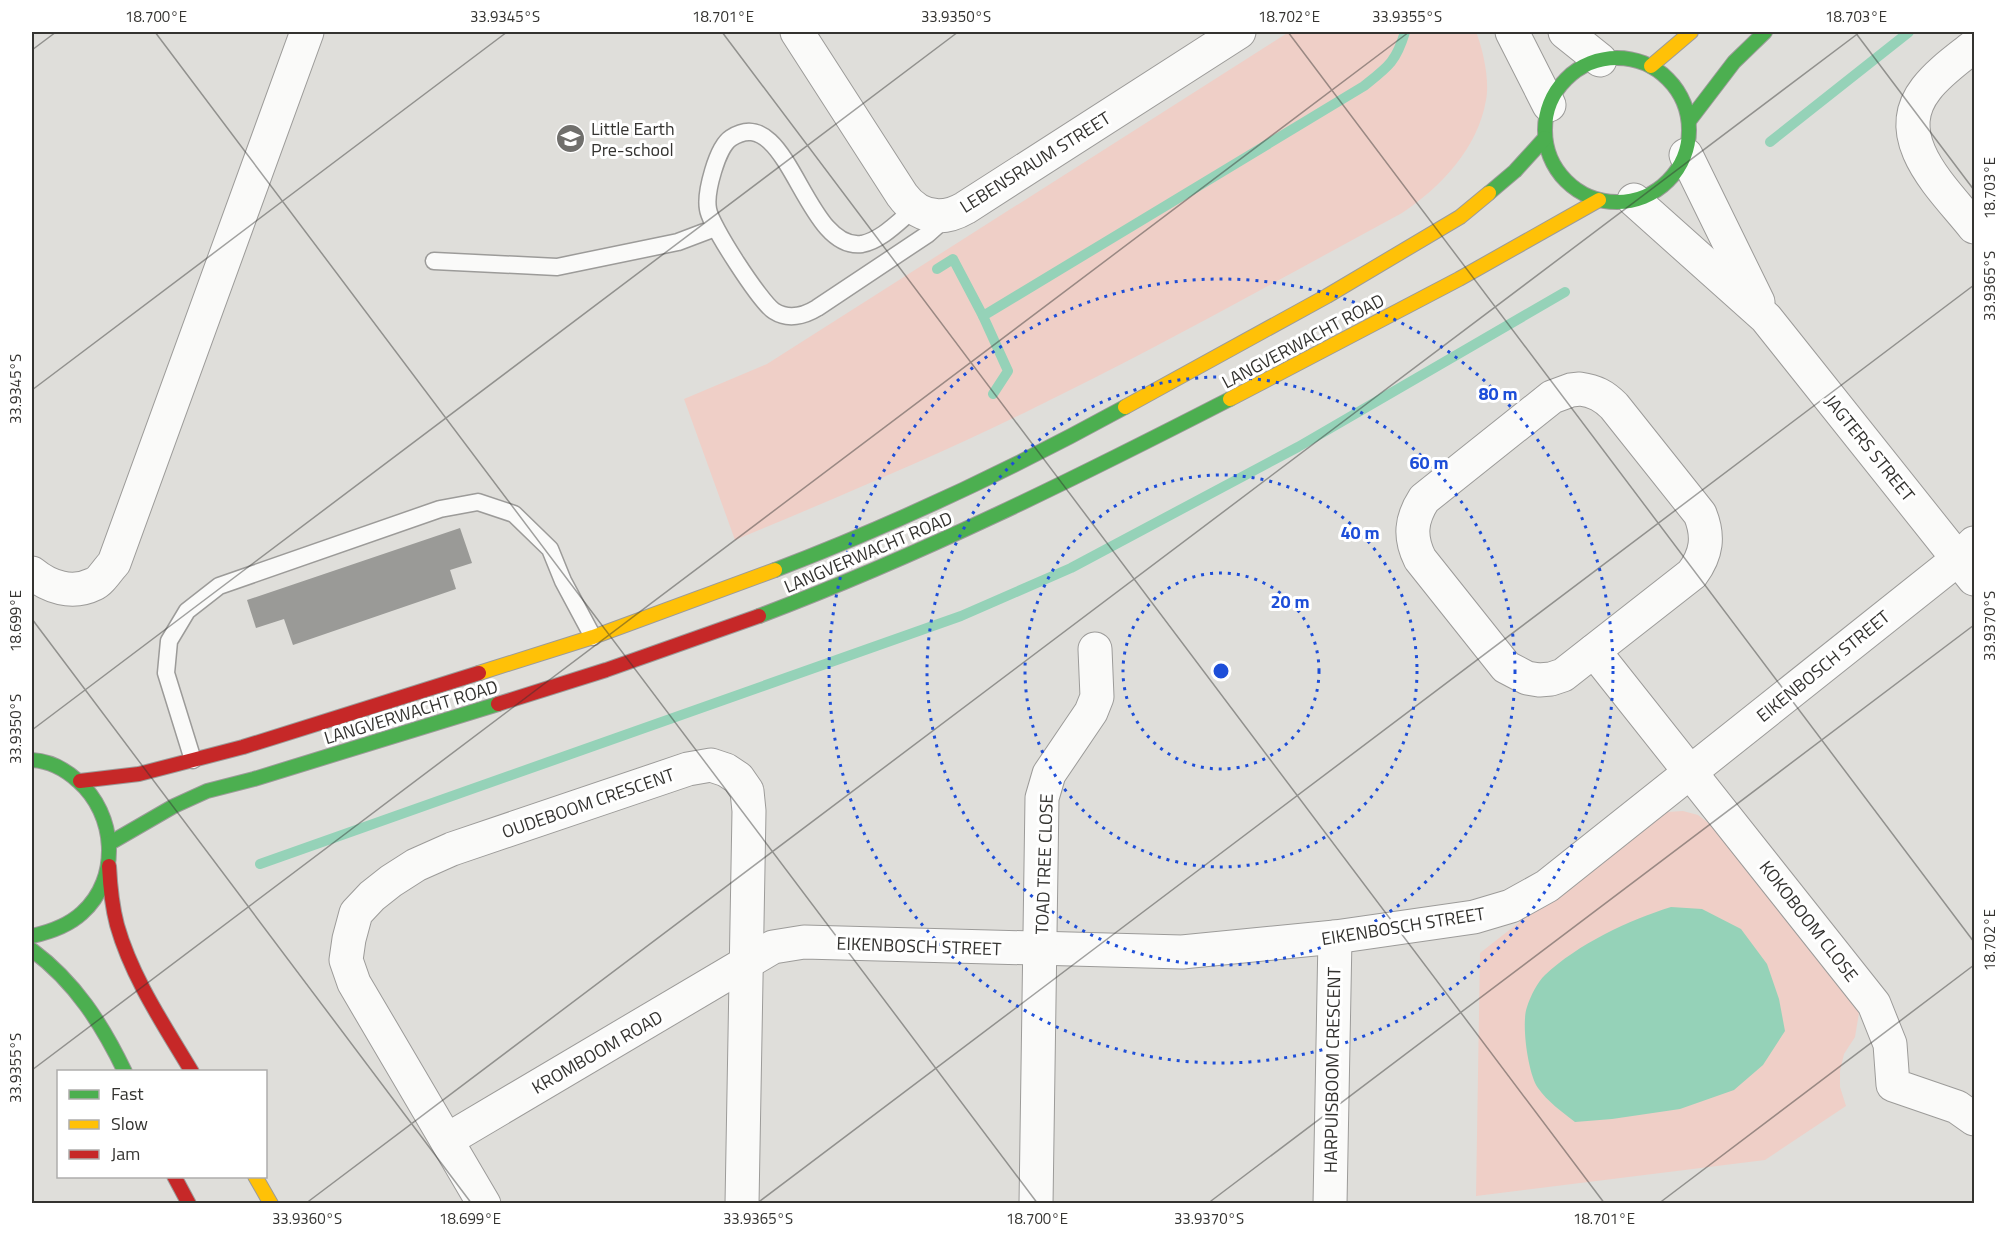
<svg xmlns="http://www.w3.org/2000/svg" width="2006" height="1235" font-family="'Titillium Web',sans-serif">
  <rect width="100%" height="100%" fill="#dfdeda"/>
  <g fill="#efcfc7">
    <path d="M1289,32H1476C1483,49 1490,81 1486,100C1478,148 1441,187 1402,213C1280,279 1159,347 1034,408C936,456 836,498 735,540L684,399L767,364Z"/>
    <polygon points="1683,811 1698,815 1710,824 1859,1013 1855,1037 1844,1054 1840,1071 1840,1087 1846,1106 1765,1160 1476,1196 1480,953 1649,821 1667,812"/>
  </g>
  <path fill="#95d2b8" d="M1671,907L1702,909L1741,929L1767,964L1779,999L1785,1031L1763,1065L1734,1090L1680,1109L1612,1119L1575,1122C1562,1112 1547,1101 1538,1088C1528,1074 1521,1023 1527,1007C1530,997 1538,981 1545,975C1578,944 1629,920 1671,907Z"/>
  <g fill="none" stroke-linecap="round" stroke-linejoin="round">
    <g stroke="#95d2b8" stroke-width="10">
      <polyline points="1770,142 1909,32"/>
      <polyline points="937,269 953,259 983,316"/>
      <path d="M993,394L1008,371L983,316L1364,86C1388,67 1396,62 1405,32"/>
      <polyline points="260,864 961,616 1071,568 1298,447 1565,292"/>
    </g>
  </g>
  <polygon fill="#9a9a97" points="460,528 472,563 450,570 456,589 293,645 284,619 256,628 247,600"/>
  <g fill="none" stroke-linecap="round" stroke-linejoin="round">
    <defs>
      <g id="lane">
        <path d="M914,209C899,221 882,240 862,244C804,252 789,100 731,138C717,147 705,193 708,209C710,225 761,303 774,311C788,320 804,316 817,308L928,234L947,217"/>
        <polyline points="434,261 557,267 678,242 715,228"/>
        <polyline points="193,760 166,673 169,641 187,611 219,586 440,509 478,502 514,514 550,549 563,581 593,637"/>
      </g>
      <g id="street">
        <path d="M797,32L902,195C918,217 941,222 965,208L1239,32"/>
        <polyline points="1512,32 1549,105"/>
        <polyline points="1565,32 1600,60"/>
        <path d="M1974,46C1958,59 1939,72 1926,89C1887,139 1945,190 1974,227"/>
        <polyline points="1686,155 1758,302"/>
        <polyline points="1634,200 1766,318 1974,579"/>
        <path d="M1580,389C1595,391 1604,396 1614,406L1700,514C1709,536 1707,554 1692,574L1563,675L1551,679L1539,680L1527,678L1506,667L1420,559C1409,537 1411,519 1424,499L1552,397L1571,390Z"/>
        <path d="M32,573C49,587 72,595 94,584C101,581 108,569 114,563L307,32"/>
        <polyline points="1594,651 1874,1004 1890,1044 1893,1085 1957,1107 1974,1119"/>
        <polyline points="447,1140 773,947 804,942 1182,952 1335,937 1474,917 1511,906 1547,886 1958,559 1974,543"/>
        <polyline points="484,1204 354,983 346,960 349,939 356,913 372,896 391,881 416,865 452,849 688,769 711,765 726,770 738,778 747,791 749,811 742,1204"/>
        <polyline points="1036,1204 1042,798 1049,774 1091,712 1097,697 1095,649"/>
        <polyline points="1330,1204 1335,937"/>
      </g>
      <g id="fast">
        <circle cx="1617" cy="130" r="72"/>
        <polyline points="1689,121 1734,62 1765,32"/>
        <polyline points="1489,193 1515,171 1545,138"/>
        <path d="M775,570C893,525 1014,468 1125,407"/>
        <path d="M759,616C921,555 1076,478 1230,399"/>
        <path d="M32,760C49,761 65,769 78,781C116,814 121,878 82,913C68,926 50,932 32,936"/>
        <polyline points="110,843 174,806 207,791 254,779 498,704"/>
        <path d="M32,950C75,982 102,1024 125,1072"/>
      </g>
      <g id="slow">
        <polyline points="1651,66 1691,32"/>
        <polyline points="1230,399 1459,279 1599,200"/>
        <polyline points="1125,407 1327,296 1460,217 1489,193"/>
        <polyline points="479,673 593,637 775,570"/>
        <polyline points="255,1176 271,1204"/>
      </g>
      <g id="jam">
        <polyline points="498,704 606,670 759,616"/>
        <polyline points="80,781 139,774 243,747 479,673"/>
        <path d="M109,866C110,886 112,906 117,925C132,978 164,1025 192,1072"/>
        <polyline points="174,1176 189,1204"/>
      </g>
    </defs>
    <use href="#lane" stroke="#9c9b99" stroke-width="19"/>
    <use href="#street" stroke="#9c9b99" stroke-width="35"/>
    <use href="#fast" stroke="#9c9b99" stroke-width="16"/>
    <use href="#slow" stroke="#9c9b99" stroke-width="16"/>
    <use href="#jam" stroke="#9c9b99" stroke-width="16"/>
    <use href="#lane" stroke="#fafaf9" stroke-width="16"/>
    <use href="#street" stroke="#fafaf9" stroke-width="33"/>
    <use href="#fast" stroke="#4caf50" stroke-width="14"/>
    <use href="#slow" stroke="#ffc107" stroke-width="14"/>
    <use href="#jam" stroke="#c62828" stroke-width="14"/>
  </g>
  <path fill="none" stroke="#343330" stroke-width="1.5" stroke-opacity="0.45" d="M155,32L1038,1204M722,32L1605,1204M1288,32L1974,942M1855,32L1974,190M32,50L56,32M32,390L507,32M32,619L472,1204M32,730L958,32M32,1070L1409,32M305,1204L1860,32M756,1204L1974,285M1207,1204L1974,625M1658,1204L1974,965"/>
  <g fill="none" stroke="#1d4ed8" stroke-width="3" stroke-dasharray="3 6">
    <circle cx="1221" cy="671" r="98"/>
    <circle cx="1221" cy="671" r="196"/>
    <circle cx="1221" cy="671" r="294"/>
    <circle cx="1221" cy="671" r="392"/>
  </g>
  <defs>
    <symbol id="school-disc" viewBox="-11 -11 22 22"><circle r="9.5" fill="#706f6c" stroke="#fff"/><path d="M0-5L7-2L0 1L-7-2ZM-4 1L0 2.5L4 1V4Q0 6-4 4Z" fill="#fff"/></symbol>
  </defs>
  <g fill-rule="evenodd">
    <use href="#school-disc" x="554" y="122" width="33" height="33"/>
  </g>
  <g text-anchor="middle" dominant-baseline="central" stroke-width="6" stroke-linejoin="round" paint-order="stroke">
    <g font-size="18" fill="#343330" stroke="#fff" text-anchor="start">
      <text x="591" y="128">Little Earth<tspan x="591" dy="21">Pre-school</tspan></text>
    </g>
    <g font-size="18" fill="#343330" stroke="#fff">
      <text transform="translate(1035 162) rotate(-32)">LEBENSRAUM STREET</text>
      <text transform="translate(1303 341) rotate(-28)">LANGVERWACHT ROAD</text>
      <text transform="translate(1870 448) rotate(51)">JAGTERS STREET</text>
      <text transform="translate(868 552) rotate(-23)">LANGVERWACHT ROAD</text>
      <text transform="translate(1823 666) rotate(-39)">EIKENBOSCH STREET</text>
      <text transform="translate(411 712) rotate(-17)">LANGVERWACHT ROAD</text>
      <text transform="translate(588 803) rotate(-19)">OUDEBOOM CRESCENT</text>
      <text transform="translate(1044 864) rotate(-88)">TOAD TREE CLOSE</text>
      <text transform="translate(1809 921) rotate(52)">KOKOBOOM CLOSE</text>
      <text transform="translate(1403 926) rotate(-9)">EIKENBOSCH STREET</text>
      <text transform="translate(919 946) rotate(2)">EIKENBOSCH STREET</text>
      <text transform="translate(597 1052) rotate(-30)">KROMBOOM ROAD</text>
      <text transform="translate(1332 1070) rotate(-89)">HARPUISBOOM CRESCENT</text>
    </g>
  </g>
  <circle cx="1221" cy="671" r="9" fill="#1d4ed8" stroke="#fff" stroke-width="3"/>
  <g font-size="18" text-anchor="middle" font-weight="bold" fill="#1d4ed8" stroke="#fff" stroke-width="6" stroke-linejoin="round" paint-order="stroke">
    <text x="1498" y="400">80 m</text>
    <text x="1429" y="469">60 m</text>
    <text x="1360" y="539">40 m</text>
    <text x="1290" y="608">20 m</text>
  </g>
  <rect width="2006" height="1235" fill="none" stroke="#ffffff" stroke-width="66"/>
  <rect x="57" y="1070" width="210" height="108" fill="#ffffff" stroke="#aeadac" stroke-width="1.5"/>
  <rect x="69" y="1090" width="30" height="9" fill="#4caf50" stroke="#aeadac" stroke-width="1.5"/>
  <text x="111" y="1100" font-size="18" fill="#343330">Fast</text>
  <rect x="69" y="1120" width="30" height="9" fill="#ffc107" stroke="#aeadac" stroke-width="1.5"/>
  <text x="111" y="1130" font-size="18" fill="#343330">Slow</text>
  <rect x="69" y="1150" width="30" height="9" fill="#c62828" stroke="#aeadac" stroke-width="1.5"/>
  <text x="111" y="1160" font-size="18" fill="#343330">Jam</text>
  <rect x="33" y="33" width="1940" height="1169" fill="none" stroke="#343330" stroke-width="2"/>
  <g font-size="15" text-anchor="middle" fill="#343330">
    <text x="156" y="22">18.700°E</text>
    <text x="505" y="22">33.9345°S</text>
    <text x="723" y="22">18.701°E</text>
    <text x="956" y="22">33.9350°S</text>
    <text x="1289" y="22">18.702°E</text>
    <text x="1407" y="22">33.9355°S</text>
    <text x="1856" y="22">18.703°E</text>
    <text transform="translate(1990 188) rotate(-90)" y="5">18.703°E</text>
    <text transform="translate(1990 286) rotate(-90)" y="5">33.9365°S</text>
    <text transform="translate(16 389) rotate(-90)" y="5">33.9345°S</text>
    <text transform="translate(16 621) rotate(-90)" y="5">18.699°E</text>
    <text transform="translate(1990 626) rotate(-90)" y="5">33.9370°S</text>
    <text transform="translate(16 729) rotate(-90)" y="5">33.9350°S</text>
    <text transform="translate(1990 940) rotate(-90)" y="5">18.702°E</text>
    <text transform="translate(16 1068) rotate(-90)" y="5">33.9355°S</text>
    <text x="307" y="1224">33.9360°S</text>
    <text x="470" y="1224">18.699°E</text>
    <text x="758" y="1224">33.9365°S</text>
    <text x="1037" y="1224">18.700°E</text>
    <text x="1209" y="1224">33.9370°S</text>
    <text x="1604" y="1224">18.701°E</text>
  </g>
</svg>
